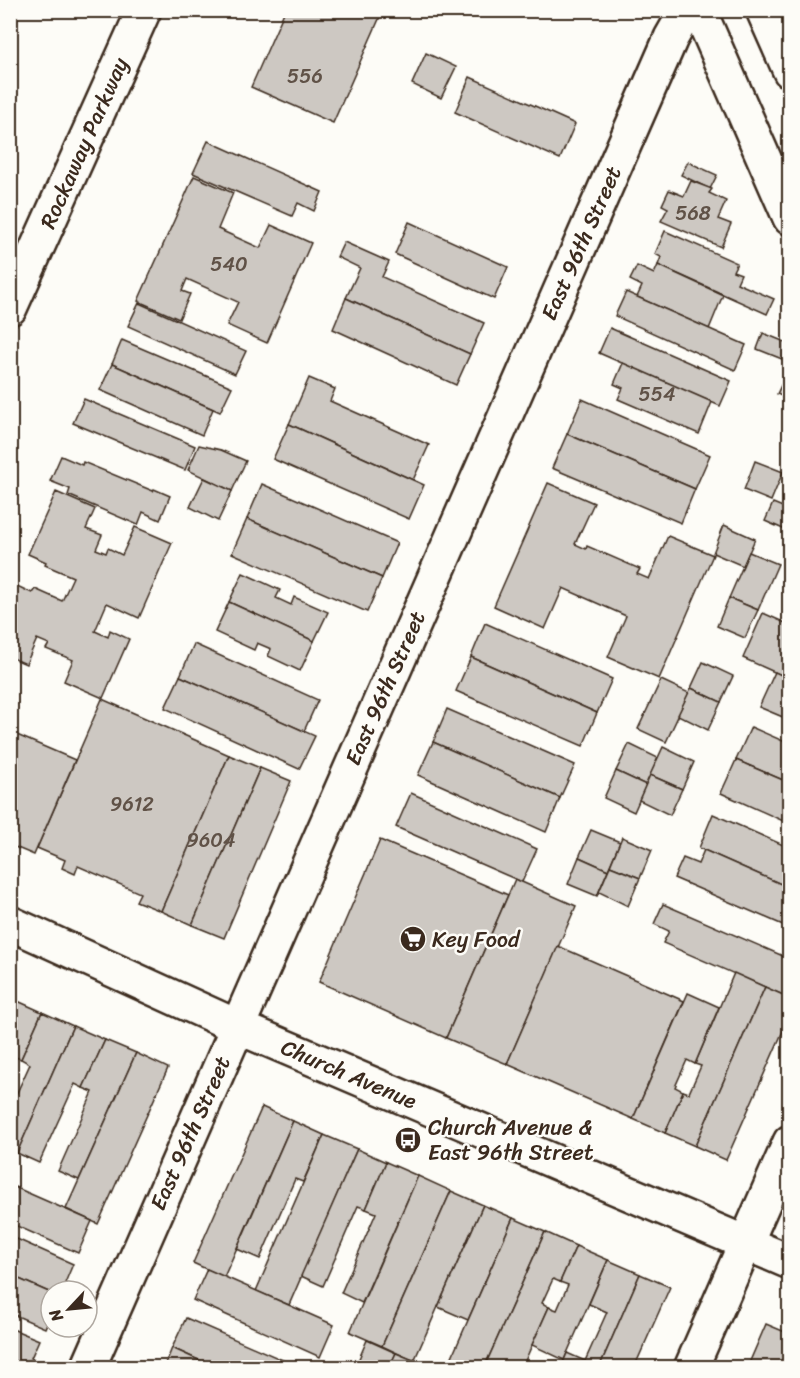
<svg xmlns="http://www.w3.org/2000/svg" width="800" height="1378" font-family="Sriracha,sans-serif">
  <rect width="100%" height="100%" fill="#fdfcf7"/>
  <filter id="ink" filterUnits="userSpaceOnUse"><feTurbulence type="fractalNoise" baseFrequency=".0167" numOctaves="2"/><feDisplacementMap in="SourceGraphic" scale="12" xChannelSelector="R" yChannelSelector="G"/><feConvolveMatrix kernelMatrix="1 2 1 2 8 2 1 2 1" color-interpolation-filters="sRGB"/></filter>
  <g filter="url(#ink)">
    <g fill="#cdc8c2" stroke="#3b2a1e" stroke-width="1.5">
      <polygon points="285,10 383,10 333,123 251,87"/>
      <polygon points="426,53 456,67 441,98 412,84"/>
      <polygon points="470,77 575,124 560,159 455,112"/>
      <polygon points="208,141 322,192 314,211 298,203 292,216 193,173"/>
      <polygon points="688,162 717,175 710,189 681,175"/>
      <polygon points="194,176 233,193 218,229 260,248 271,225 311,243 267,343 227,325 238,302 187,279 182,291 190,294 179,319 138,301"/>
      <polygon points="691,181 712,189 709,193 726,201 718,219 731,224 721,247 661,221 668,208 662,205 669,190 684,196"/>
      <polygon points="409,222 508,267 494,299 395,254"/>
      <polygon points="665,231 737,263 733,271 741,274 737,283 774,299 767,314 658,265 661,257 655,254"/>
      <polygon points="344,242 389,262 382,277 484,323 470,354 346,298 360,268 337,257"/>
      <polygon points="658,265 723,295 709,329 637,297 642,286 630,280 637,266 654,274"/>
      <polygon points="626,292 746,345 735,370 615,316"/>
      <polygon points="346,298 470,354 456,385 333,329"/>
      <polygon points="139,303 246,351 235,374 128,326"/>
      <polygon points="610,328 731,381 720,406 599,353"/>
      <polygon points="763,333 790,344 790,356 787,361 757,349"/>
      <polygon points="122,340 232,387 220,412 112,364"/>
      <polygon points="623,363 712,402 699,434 618,399 623,388 614,384"/>
      <polygon points="112,364 213,409 202,435 100,390"/>
      <polygon points="309,378 335,389 330,401 429,445 413,480 289,424"/>
      <polygon points="784,379 790,381 790,400 777,394"/>
      <polygon points="84,399 195,446 185,470 73,423"/>
      <polygon points="582,399 710,455 695,489 567,434"/>
      <polygon points="289,424 424,485 409,519 273,459"/>
      <polygon points="567,434 695,489 681,523 552,468"/>
      <polygon points="199,445 221,450 246,461 232,491 188,470"/>
      <polygon points="61,456 82,465 83,462 153,491 154,489 170,496 160,520 143,512 138,525 68,495 70,489 50,481"/>
      <polygon points="755,461 783,472 771,501 744,490"/>
      <polygon points="204,478 232,491 218,521 190,507"/>
      <polygon points="548,483 594,503 575,544 586,549 587,546 640,569 637,574 649,579 668,536 713,555 659,679 608,657 626,616 563,588 545,629 494,606"/>
      <polygon points="262,484 397,543 382,578 247,519"/>
      <polygon points="56,492 95,509 86,529 102,535 96,549 106,553 108,548 122,555 135,527 172,543 139,618 107,603 95,631 108,637 110,630 129,639 103,698 64,681 73,660 46,649 49,644 37,639 26,664 10,657 10,595 15,585 32,593 35,589 62,601 73,577 45,565 46,562 28,554"/>
      <polygon points="773,503 790,510 790,532 765,521"/>
      <polygon points="247,519 382,578 367,612 232,553"/>
      <polygon points="724,525 755,539 743,566 713,553"/>
      <polygon points="790,545 790,569 781,565"/>
      <polygon points="749,552 778,564 758,610 729,598"/>
      <polygon points="243,573 280,590 276,598 291,605 294,597 328,612 314,641 229,602"/>
      <polygon points="729,598 758,610 745,638 717,626"/>
      <polygon points="229,602 314,641 300,671 268,656 271,649 257,643 254,650 215,632"/>
      <polygon points="763,613 790,625 790,679 743,658"/>
      <polygon points="485,623 612,679 597,713 471,657"/>
      <polygon points="194,644 318,700 304,731 180,676"/>
      <polygon points="471,657 597,713 583,746 456,691"/>
      <polygon points="703,662 733,676 721,702 691,688"/>
      <polygon points="775,672 790,679 790,720 759,707"/>
      <polygon points="180,676 315,736 299,769 165,708"/>
      <polygon points="661,680 689,693 666,742 638,729"/>
      <polygon points="691,688 721,702 708,730 678,715"/>
      <polygon points="102,699 229,755 161,911 136,901 140,893 78,866 75,874 62,868 65,860 37,848"/>
      <polygon points="447,709 575,765 560,798 433,742"/>
      <polygon points="751,727 790,744 790,783 736,760"/>
      <polygon points="10,732 75,760 34,855 10,845"/>
      <polygon points="433,742 560,798 546,832 418,775"/>
      <polygon points="629,744 658,758 646,785 616,771"/>
      <polygon points="663,747 694,762 682,789 650,775"/>
      <polygon points="229,755 260,768 192,925 161,911"/>
      <polygon points="736,760 790,783 790,824 721,793"/>
      <polygon points="260,768 291,781 224,938 192,925"/>
      <polygon points="616,771 646,785 634,812 604,798"/>
      <polygon points="650,775 682,789 670,815 639,800"/>
      <polygon points="411,793 537,849 522,882 396,827"/>
      <polygon points="713,814 790,848 790,888 699,848"/>
      <polygon points="591,830 620,842 608,870 579,857"/>
      <polygon points="622,837 652,850 640,878 610,866"/>
      <polygon points="380,840 508,895 446,1038 319,982"/>
      <polygon points="704,850 790,888 790,928 674,878 683,858 698,864"/>
      <polygon points="579,857 608,870 597,896 568,884"/>
      <polygon points="610,866 640,878 628,906 599,892"/>
      <polygon points="515,879 576,906 507,1064 446,1038"/>
      <polygon points="663,904 790,959 790,998 663,943 669,931 654,924"/>
      <polygon points="558,946 684,1001 633,1119 507,1064"/>
      <polygon points="734,973 765,987 695,1146 665,1133 683,1091 689,1093 701,1066 695,1064"/>
      <polygon points="765,987 790,998 790,1015 726,1160 695,1146"/>
      <polygon points="688,993 719,1007 695,1064 687,1060 675,1087 683,1091 665,1133 633,1119"/>
      <polygon points="11,998 42,1012 21,1059 12,1056 10,1059"/>
      <polygon points="42,1012 73,1026 17,1153 10,1150 10,1108 30,1064 21,1059"/>
      <polygon points="73,1026 105,1040 83,1088 75,1084 39,1163 17,1153"/>
      <polygon points="105,1040 136,1053 79,1180 58,1171 93,1092 83,1088"/>
      <polygon points="136,1053 168,1068 98,1224 66,1209"/>
      <polygon points="262,1107 293,1121 224,1277 193,1263"/>
      <polygon points="293,1121 324,1135 303,1182 295,1179 260,1259 237,1249"/>
      <polygon points="324,1135 357,1149 289,1305 256,1291"/>
      <polygon points="357,1149 386,1162 366,1209 358,1206 323,1286 301,1276"/>
      <polygon points="386,1162 418,1176 362,1303 341,1293 376,1213 366,1209"/>
      <polygon points="418,1176 451,1191 382,1346 350,1332"/>
      <polygon points="10,1185 92,1221 78,1253 10,1223"/>
      <polygon points="451,1191 483,1205 414,1361 382,1346"/>
      <polygon points="483,1205 513,1218 468,1320 438,1307"/>
      <polygon points="513,1218 545,1232 484,1368 447,1368"/>
      <polygon points="545,1232 576,1246 560,1282 553,1279 542,1303 549,1307 532,1345 522,1368 484,1368"/>
      <polygon points="10,1236 73,1264 65,1283 75,1287 73,1291 51,1291 51,1293 10,1275"/>
      <polygon points="576,1246 608,1260 564,1360 532,1345 549,1307 557,1310 568,1285 560,1282"/>
      <polygon points="608,1260 640,1274 599,1368 561,1368 567,1353 585,1361 607,1312 589,1304"/>
      <polygon points="207,1269 334,1325 320,1357 193,1300"/>
      <polygon points="640,1274 670,1287 634,1368 599,1368"/>
      <polygon points="10,1275 51,1293 51,1314 45,1328 10,1313"/>
      <polygon points="186,1318 301,1368 216,1368 172,1348"/>
      <polygon points="766,1324 790,1334 790,1368 747,1368"/>
      <polygon points="10,1328 39,1340 31,1358 35,1360 32,1368 10,1366"/>
      <polygon points="367,1340 396,1353 389,1368 355,1368"/>
      <polygon points="172,1348 216,1368 164,1368"/>
      <polygon points="396,1353 428,1366 427,1368 389,1368"/>
    </g>
    <g fill="none" stroke-linecap="round" stroke-linejoin="round">
      <defs>
        <g id="minor">
          <polyline points="10,923 236,1026 790,1262"/>
          <polyline points="88,1368 671,38 687,10"/>
          <polyline points="691,1368 790,1142"/>
        </g>
        <g id="tertiary">
          <polyline points="699,10 790,218"/>
          <polyline points="10,308 144,10"/>
        </g>
        <polyline id="trunk" points="763,10 790,71"/>
      </defs>
      <use href="#minor" stroke="#3b2a1e" stroke-width="38"/>
      <use href="#tertiary" stroke="#3b2a1e" stroke-width="38"/>
      <use href="#trunk" stroke="#3b2a1e" stroke-width="38"/>
      <use href="#minor" stroke="#fdfcf7" stroke-width="33"/>
      <use href="#tertiary" stroke="#fdfcf7" stroke-width="33"/>
      <use href="#trunk" stroke="#fdfcf7" stroke-width="33"/>
    </g>
  </g>
  <defs>
    <symbol id="supermarket-disc" viewBox="-11 -11 22 22"><circle r="9.5" fill="#3b2a1e" stroke="#fdfcf7"/><path d="M-6-5.5h2.5l.6 2H6L4.5 2H-2.5L-4.4-4H-6ZM-1.5 3.2a1.3 1.3 0 1 0 .1 0ZM3 3.2a1.3 1.3 0 1 0 .1 0Z" fill="#fff"/></symbol>
    <symbol id="bus-disc" viewBox="-11 -11 22 22"><circle r="9.5" fill="#3b2a1e" stroke="#fdfcf7"/><path d="M-5-6H5V4H4V6H2V4H-2V6H-4V4H-5ZM-3.5-4V0h7V-4ZM-3.5 1.2v1.5H-2V1.2ZM2 1.2v1.5H3.5V1.2Z" fill="#fff"/></symbol>
  </defs>
  <g fill-rule="evenodd">
    <use href="#supermarket-disc" x="398" y="924" width="30" height="30"/>
    <use href="#bus-disc" x="393" y="1125" width="30" height="30"/>
  </g>
  <g text-anchor="middle" dominant-baseline="central" stroke-width="5" stroke-linejoin="round" paint-order="stroke">
    <g font-size="20" fill="#605247">
      <text x="305" y="76">556</text>
      <text x="693" y="213">568</text>
      <text x="229" y="264">540</text>
      <text x="657" y="394">554</text>
      <text x="132" y="804">9612</text>
      <text x="211" y="840">9604</text>
    </g>
    <g font-size="22" fill="#3b2a1e" stroke="#fdfcf7">
      <text transform="translate(84 143) rotate(-66)">Rockaway Parkway</text>
      <text transform="translate(581 243) rotate(-66)">East 96th Street</text>
      <text transform="translate(385 688) rotate(-66)">East 96th Street</text>
      <text transform="translate(349 1074) rotate(23)">Church Avenue</text>
      <text transform="translate(190 1133) rotate(-66)">East 96th Street</text>
    </g>
    <g font-size="22" fill="#3b2a1e" stroke="#fdfcf7" text-anchor="start">
      <text x="432" y="939">Key Food</text>
      <text x="428" y="1127">Church Avenue &amp;<tspan x="428" dy="25">East 96th Street</tspan></text>
    </g>
  </g>
  <rect width="800" height="1378" fill="none" stroke="#fdfcf7" stroke-width="36"/>
  <rect x="18" y="18" width="764" height="1342" fill="none" stroke="#3b2a1e" stroke-width="2" filter="url(#ink)"/>
  <g transform="translate(69 1309) rotate(244)"><circle r="28" fill="#fdfcf7" stroke="#afa8a0" stroke-width="1.5"/>
  <path d="M0-4.5L10 22L0 15L-10 22Z" fill="#3b2a1e"/>
  <text y="-9" font-size="16" font-weight="bold" text-anchor="middle" fill="#3b2a1e">N</text>
  </g>
</svg>
